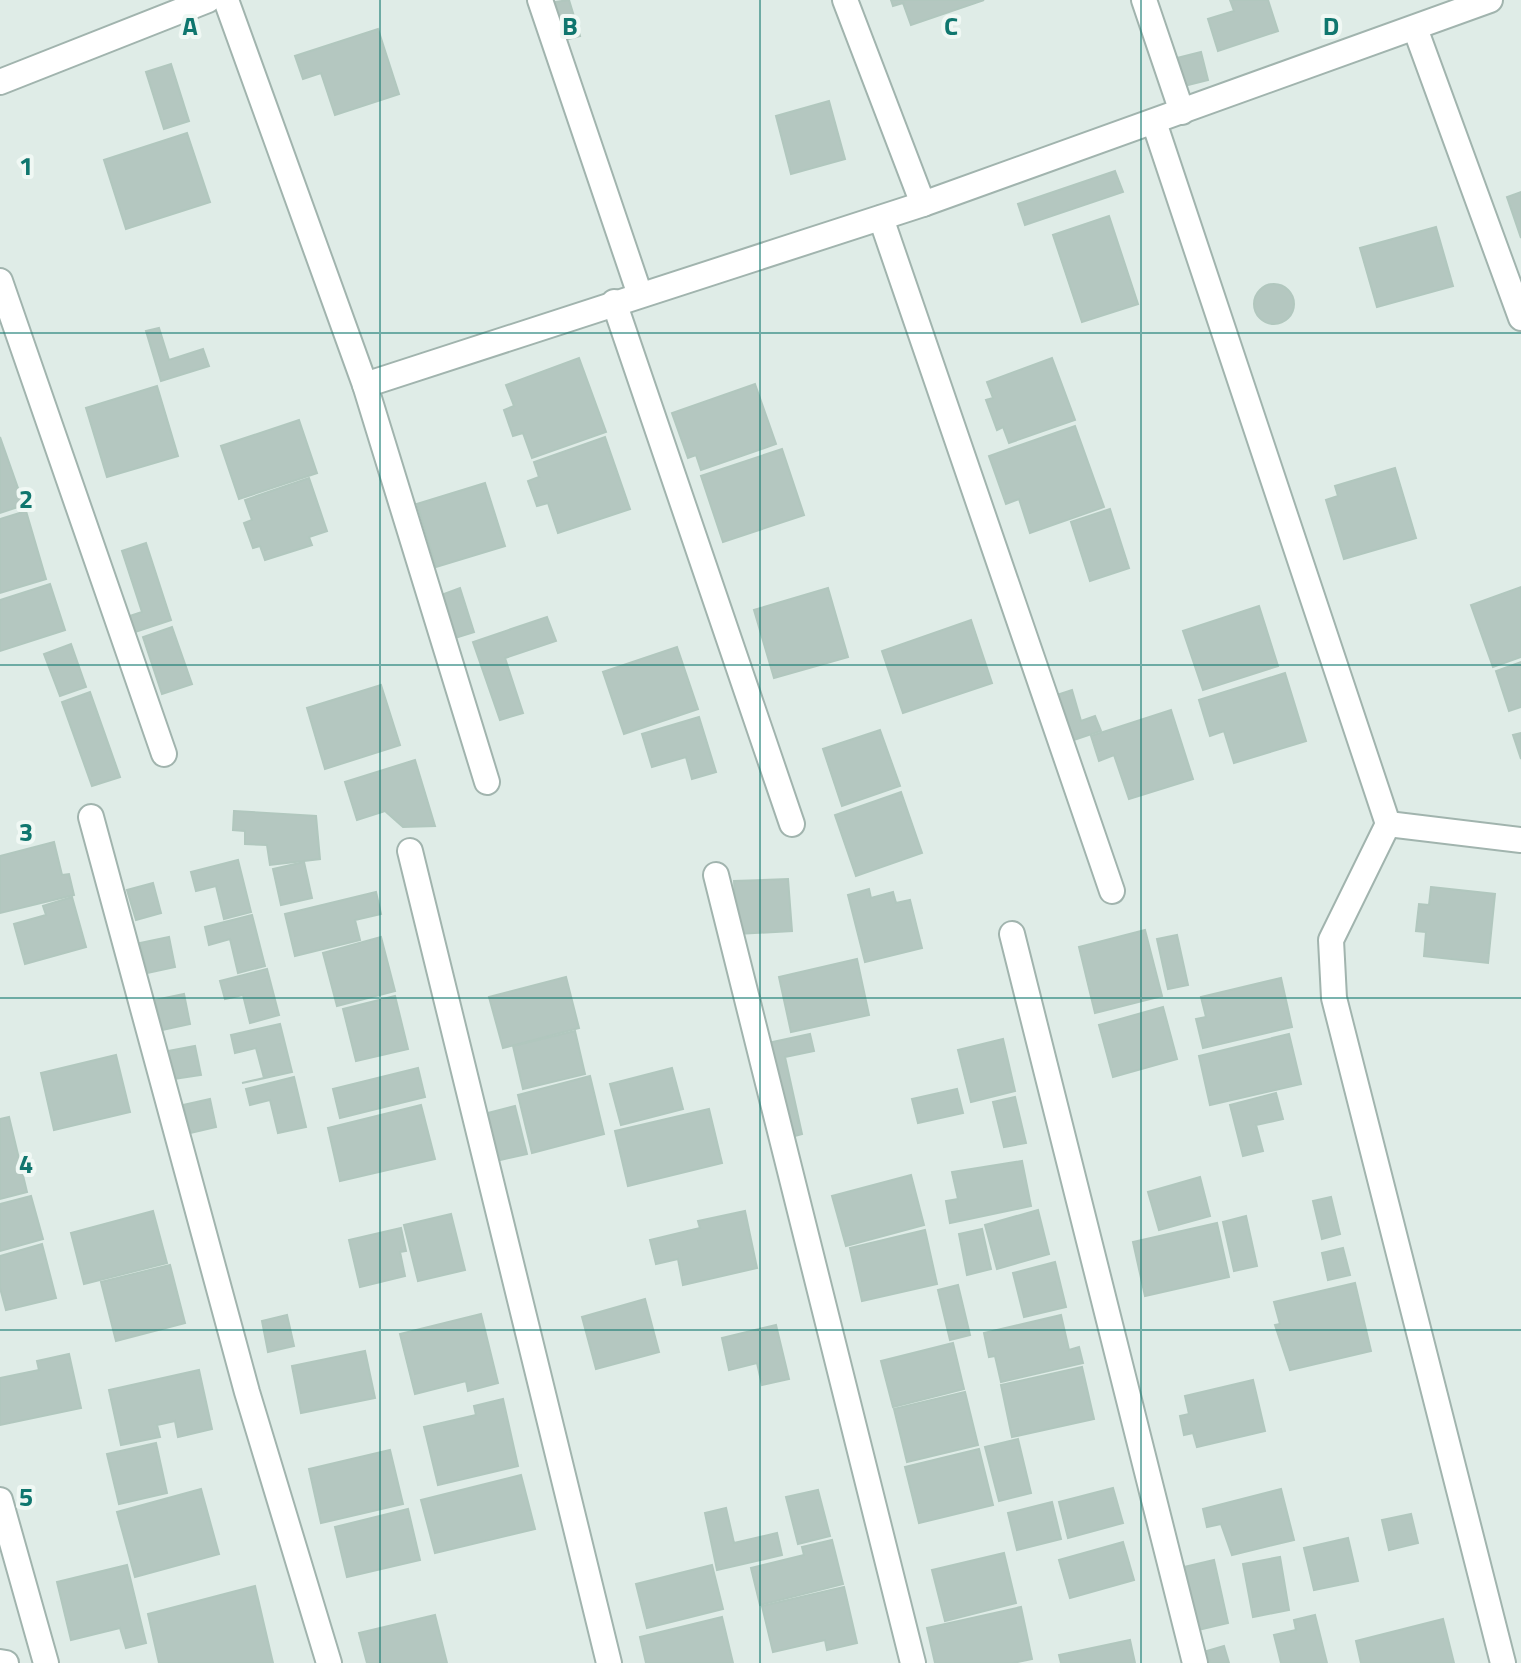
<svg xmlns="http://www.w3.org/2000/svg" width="1521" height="1663" font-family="'Titillium Web',sans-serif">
  <rect width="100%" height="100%" fill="#dfece7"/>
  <g fill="#b4c7c0" stroke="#b1c7be" stroke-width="2">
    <polygon points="569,0 580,36 565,40 555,2"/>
    <polygon points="891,0 984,0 911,25 903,3 893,6"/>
    <polygon points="1230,0 1268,0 1278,31 1218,51 1208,19 1234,11"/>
    <polygon points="378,29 399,94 335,115 321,73 303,79 295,56"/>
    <polygon points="1201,52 1208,80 1184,86 1177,58"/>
    <polygon points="171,64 189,121 164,129 146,72"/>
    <polygon points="829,101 845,159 791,174 776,116"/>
    <polygon points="187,133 210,202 126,229 104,160"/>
    <polygon points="1115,171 1123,192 1025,225 1018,204"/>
    <polygon points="1521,192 1521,238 1507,197"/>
    <polygon points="1109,216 1138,304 1082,322 1053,235"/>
    <polygon points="1436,227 1453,286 1377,307 1360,248"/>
    <circle cx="1274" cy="304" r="20"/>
    <polygon points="159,328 169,360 203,349 209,366 161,381 146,331"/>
    <polygon points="579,358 606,432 532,458 523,433 513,436 504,410 514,406 506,385"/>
    <polygon points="1052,358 1075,420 1009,443 1003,427 997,430 986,400 993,398 987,382"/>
    <polygon points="755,384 776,444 701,470 696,455 688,458 672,413"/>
    <polygon points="157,386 178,456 107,477 86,408"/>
    <polygon points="299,420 317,473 239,499 221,446"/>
    <polygon points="1075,426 1104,507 1030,533 1019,499 1006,504 989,456"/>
    <polygon points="0,437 24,505 0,513"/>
    <polygon points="605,437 630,509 558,533 548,503 537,506 528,481 539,477 534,462"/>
    <polygon points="782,449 804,515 723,542 701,476"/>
    <polygon points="1395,468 1416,538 1344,559 1326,500 1338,496 1335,486"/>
    <polygon points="309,478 327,531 309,537 312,545 265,560 260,546 253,548 244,523 252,520 245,500"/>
    <polygon points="485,483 505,546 436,567 417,504"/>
    <polygon points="1110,509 1129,568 1090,581 1071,522"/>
    <polygon points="26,511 46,579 0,593 0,519"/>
    <polygon points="146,543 171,620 129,634 124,618 142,612 122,551"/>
    <polygon points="50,584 65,630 0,651 0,600"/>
    <polygon points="1521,587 1521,657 1493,667 1471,605"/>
    <polygon points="460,588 474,632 455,638 441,595"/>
    <polygon points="828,588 848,657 774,678 754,610"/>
    <polygon points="1259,606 1278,666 1203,690 1183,631"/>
    <polygon points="547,617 556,641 505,658 523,713 500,720 473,642"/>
    <polygon points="971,620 992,683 903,713 882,651"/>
    <polygon points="172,627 192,684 162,694 143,637"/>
    <polygon points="71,644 86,687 60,696 44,654"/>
    <polygon points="677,647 698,709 624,734 603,672"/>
    <polygon points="1521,662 1521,707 1509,711 1496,671"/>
    <polygon points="1285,673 1306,741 1234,763 1224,731 1210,736 1199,700"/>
    <polygon points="381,685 400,745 325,769 307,708"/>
    <polygon points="1072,690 1081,721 1095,716 1101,731 1065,743 1051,697"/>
    <polygon points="90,692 120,777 92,786 62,702"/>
    <polygon points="1171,710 1193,779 1129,799 1114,755 1099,761 1091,736"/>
    <polygon points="699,717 716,772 692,779 686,757 652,767 642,734"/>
    <polygon points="880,730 900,786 842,806 823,749"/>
    <polygon points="1521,733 1521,759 1513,735"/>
    <polygon points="415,760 435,826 403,827 385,811 357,820 345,782"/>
    <polygon points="901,792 922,853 856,876 835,815"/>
    <polygon points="234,811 316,816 320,859 270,865 267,845 245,844 245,831 233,830"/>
    <polygon points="54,842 62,875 69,874 74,895 0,913 0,856"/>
    <polygon points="238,860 251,912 224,919 216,886 196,891 191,872"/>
    <polygon points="304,862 312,898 281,905 273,869"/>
    <polygon points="788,879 792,931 737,934 734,881"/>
    <polygon points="153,883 161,913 136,920 127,890"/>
    <polygon points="1431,887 1495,894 1488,963 1424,956 1426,932 1416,931 1419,904 1429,905"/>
    <polygon points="869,889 871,898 893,892 896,903 910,900 922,948 865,962 848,895"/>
    <polygon points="376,892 381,914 355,920 360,940 295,956 285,914"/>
    <polygon points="72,897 86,947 25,964 14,924 46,915 43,906"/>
    <polygon points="252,915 265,966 238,973 230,939 209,945 205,927"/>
    <polygon points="1145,930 1162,996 1095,1013 1079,947"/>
    <polygon points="1177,935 1188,985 1168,989 1157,939"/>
    <polygon points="169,937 175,967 147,973 140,943"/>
    <polygon points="381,937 395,991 337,1006 323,953"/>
    <polygon points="857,959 869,1015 791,1032 779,977"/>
    <polygon points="267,969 279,1015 250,1023 243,995 225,999 220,981"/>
    <polygon points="566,977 579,1028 503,1048 489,997"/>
    <polygon points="1281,978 1292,1027 1203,1048 1196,1019 1206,1017 1201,997"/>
    <polygon points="184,994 190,1024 162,1030 155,1000"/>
    <polygon points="395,996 408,1049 356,1061 343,1009"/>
    <polygon points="1163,1007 1177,1059 1113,1077 1099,1025"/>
    <polygon points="280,1024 292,1072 242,1083 264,1078 256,1048 235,1053 231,1035"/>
    <polygon points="575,1031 585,1074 523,1089 513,1046"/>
    <polygon points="810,1034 814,1051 785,1057 802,1134 784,1139 763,1044"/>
    <polygon points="1289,1034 1301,1084 1210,1105 1199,1056"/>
    <polygon points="1003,1039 1015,1091 971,1102 958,1050"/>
    <polygon points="195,1046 201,1075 173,1079 168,1051"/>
    <polygon points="116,1055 130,1112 54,1130 41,1073"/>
    <polygon points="418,1068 425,1097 340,1118 333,1089"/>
    <polygon points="672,1068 683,1109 621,1125 610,1084"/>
    <polygon points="590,1076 604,1134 532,1153 518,1095"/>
    <polygon points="294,1077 306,1127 278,1133 270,1100 250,1105 246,1089"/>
    <polygon points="957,1089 963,1113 918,1123 912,1099"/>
    <polygon points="1276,1093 1283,1119 1256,1125 1263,1151 1243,1156 1230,1105"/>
    <polygon points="1015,1097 1026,1143 1004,1147 993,1102"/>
    <polygon points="210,1099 216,1127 190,1133 183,1105"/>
    <polygon points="421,1105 435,1159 340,1181 328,1128"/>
    <polygon points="515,1106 527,1154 496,1161 484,1114"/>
    <polygon points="709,1109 722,1163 628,1186 615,1131"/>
    <polygon points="9,1117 27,1192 0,1199 0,1119"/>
    <polygon points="1022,1161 1031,1206 950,1223 946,1201 958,1199 952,1172"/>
    <polygon points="911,1175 924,1225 846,1246 832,1196"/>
    <polygon points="1200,1177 1210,1216 1159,1230 1148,1192"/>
    <polygon points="31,1196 43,1239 0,1251 0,1204"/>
    <polygon points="1331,1197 1340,1234 1322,1239 1313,1201"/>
    <polygon points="1038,1210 1049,1254 997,1269 985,1225"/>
    <polygon points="153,1211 167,1263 84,1284 71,1233"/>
    <polygon points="745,1211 757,1268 683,1285 678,1259 656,1264 650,1240 700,1228 698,1221"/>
    <polygon points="451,1214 465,1270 418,1281 404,1225"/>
    <polygon points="1246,1216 1257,1266 1234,1271 1223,1222"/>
    <polygon points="1217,1223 1229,1277 1145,1296 1133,1242"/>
    <polygon points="401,1228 406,1251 400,1252 405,1276 360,1287 349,1240"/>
    <polygon points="982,1229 991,1269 967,1275 959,1234"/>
    <polygon points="925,1230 937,1284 862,1301 850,1248"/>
    <polygon points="42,1244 56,1298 6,1310 0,1288 0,1256"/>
    <polygon points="1343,1248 1350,1275 1328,1280 1322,1253"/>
    <polygon points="1055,1262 1066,1307 1024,1317 1013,1273"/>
    <polygon points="170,1265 185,1323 116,1341 101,1282"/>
    <polygon points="1355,1283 1371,1351 1290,1370 1275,1325 1280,1324 1274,1302"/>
    <polygon points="958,1285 970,1335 950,1340 938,1290"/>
    <polygon points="645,1299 659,1352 596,1369 582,1317"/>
    <polygon points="481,1314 498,1383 468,1391 466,1381 415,1394 400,1334"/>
    <polygon points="287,1315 294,1346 268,1352 262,1321"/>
    <polygon points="1061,1315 1069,1350 1079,1347 1083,1363 1001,1382 995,1356 989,1357 984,1333"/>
    <polygon points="776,1325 789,1379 762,1385 757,1363 729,1370 722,1338"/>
    <polygon points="953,1343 964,1389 893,1407 881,1361"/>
    <polygon points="365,1351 375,1398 301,1413 292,1366"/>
    <polygon points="69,1354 81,1408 0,1425 0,1378 39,1370 37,1361"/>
    <polygon points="1082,1367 1094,1419 1012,1437 1001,1385"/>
    <polygon points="199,1370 212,1429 178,1437 175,1421 157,1425 160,1437 121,1445 109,1390"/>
    <polygon points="1253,1380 1265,1431 1197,1447 1193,1433 1184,1435 1180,1416 1189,1414 1185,1396"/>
    <polygon points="965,1392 978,1445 907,1462 894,1409"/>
    <polygon points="503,1399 518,1466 438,1485 424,1427 476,1415 474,1406"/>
    <polygon points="1018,1439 1031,1493 999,1501 985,1447"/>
    <polygon points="156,1443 167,1493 119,1504 107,1454"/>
    <polygon points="979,1449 993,1505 919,1523 905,1467"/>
    <polygon points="390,1450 403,1504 321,1523 309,1469"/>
    <polygon points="521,1475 535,1529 435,1553 421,1500"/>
    <polygon points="1113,1488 1123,1523 1068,1538 1059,1502"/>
    <polygon points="201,1489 219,1554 135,1577 117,1512"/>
    <polygon points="1281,1489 1294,1540 1232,1555 1221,1524 1207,1527 1203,1509"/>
    <polygon points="818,1490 830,1536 798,1544 786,1497"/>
    <polygon points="1052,1502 1061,1539 1017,1550 1008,1513"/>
    <polygon points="726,1508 734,1543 777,1533 782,1555 717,1570 705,1513"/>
    <polygon points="408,1509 420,1560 347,1577 335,1527"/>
    <polygon points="1411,1514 1418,1543 1389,1550 1382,1520"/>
    <polygon points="1348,1538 1358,1581 1314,1590 1304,1548"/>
    <polygon points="832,1540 843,1584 760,1605 751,1568 804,1555 802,1547"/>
    <polygon points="1123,1542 1134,1580 1070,1598 1059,1560"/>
    <polygon points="1004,1553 1016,1603 945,1621 932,1570"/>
    <polygon points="1280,1557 1289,1610 1253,1617 1243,1564"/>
    <polygon points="1214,1560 1228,1623 1198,1630 1184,1567"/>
    <polygon points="127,1565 146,1643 126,1648 120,1628 71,1640 57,1582"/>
    <polygon points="712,1565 723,1609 647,1628 636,1584"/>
    <polygon points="255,1586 273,1663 159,1663 148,1614"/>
    <polygon points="844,1587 857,1643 827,1650 825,1640 773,1652 762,1606"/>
    <polygon points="1021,1607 1032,1659 1013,1663 935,1663 927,1628"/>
    <polygon points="435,1615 447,1663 367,1663 359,1633"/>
    <polygon points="1315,1615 1327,1663 1281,1663 1274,1635 1296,1630 1294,1620"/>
    <polygon points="722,1617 733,1663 646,1663 640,1637"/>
    <polygon points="1443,1619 1454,1663 1361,1663 1356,1641"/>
    <polygon points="1130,1640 1135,1663 1061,1663 1059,1655"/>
    <polygon points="1224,1646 1229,1663 1210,1663 1207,1651"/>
  </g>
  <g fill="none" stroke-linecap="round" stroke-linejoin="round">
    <defs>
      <g id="minor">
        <polyline points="226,0 365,385 487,782"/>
        <polyline points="540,0 640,295"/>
        <polyline points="845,0 923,204"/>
        <polyline points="1144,0 1182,112"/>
        <polyline points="1415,28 1521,318"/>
        <polyline points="0,82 208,0"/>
        <polyline points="1154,122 1388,824 1331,940 1334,998 1503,1663"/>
        <polyline points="881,218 1112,891"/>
        <polyline points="0,281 164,754"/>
        <polyline points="614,302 792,824"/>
        <polyline points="365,385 923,204 1490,0"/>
        <polyline points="91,817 247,1392 329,1663"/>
        <polyline points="1388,824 1521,840"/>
        <polyline points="410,851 609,1663"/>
        <polyline points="716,875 913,1663"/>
        <polyline points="1012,934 1195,1663"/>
        <polyline points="0,1500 46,1663"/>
        <polyline points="0,1662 6,1663"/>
      </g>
    </defs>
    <use href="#minor" stroke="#a1b4ae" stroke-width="28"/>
    <use href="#minor" stroke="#fff" stroke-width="24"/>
  </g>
  <path fill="none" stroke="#0f766e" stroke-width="2" stroke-opacity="0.55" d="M380,0V1663M760,0V1663M1141,0V1663M0,333H1521M0,665H1521M0,998H1521M0,1330H1521"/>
  <g font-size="26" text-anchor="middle" font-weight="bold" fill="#0f766e" stroke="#f0f8f4" stroke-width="8" stroke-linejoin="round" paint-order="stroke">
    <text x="190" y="35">A</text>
    <text x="570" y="35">B</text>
    <text x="951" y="35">C</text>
    <text x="1331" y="35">D</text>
    <text x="26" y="175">1</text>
    <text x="26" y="508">2</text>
    <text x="26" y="841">3</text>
    <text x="26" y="1173">4</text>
    <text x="26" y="1506">5</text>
  </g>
</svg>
